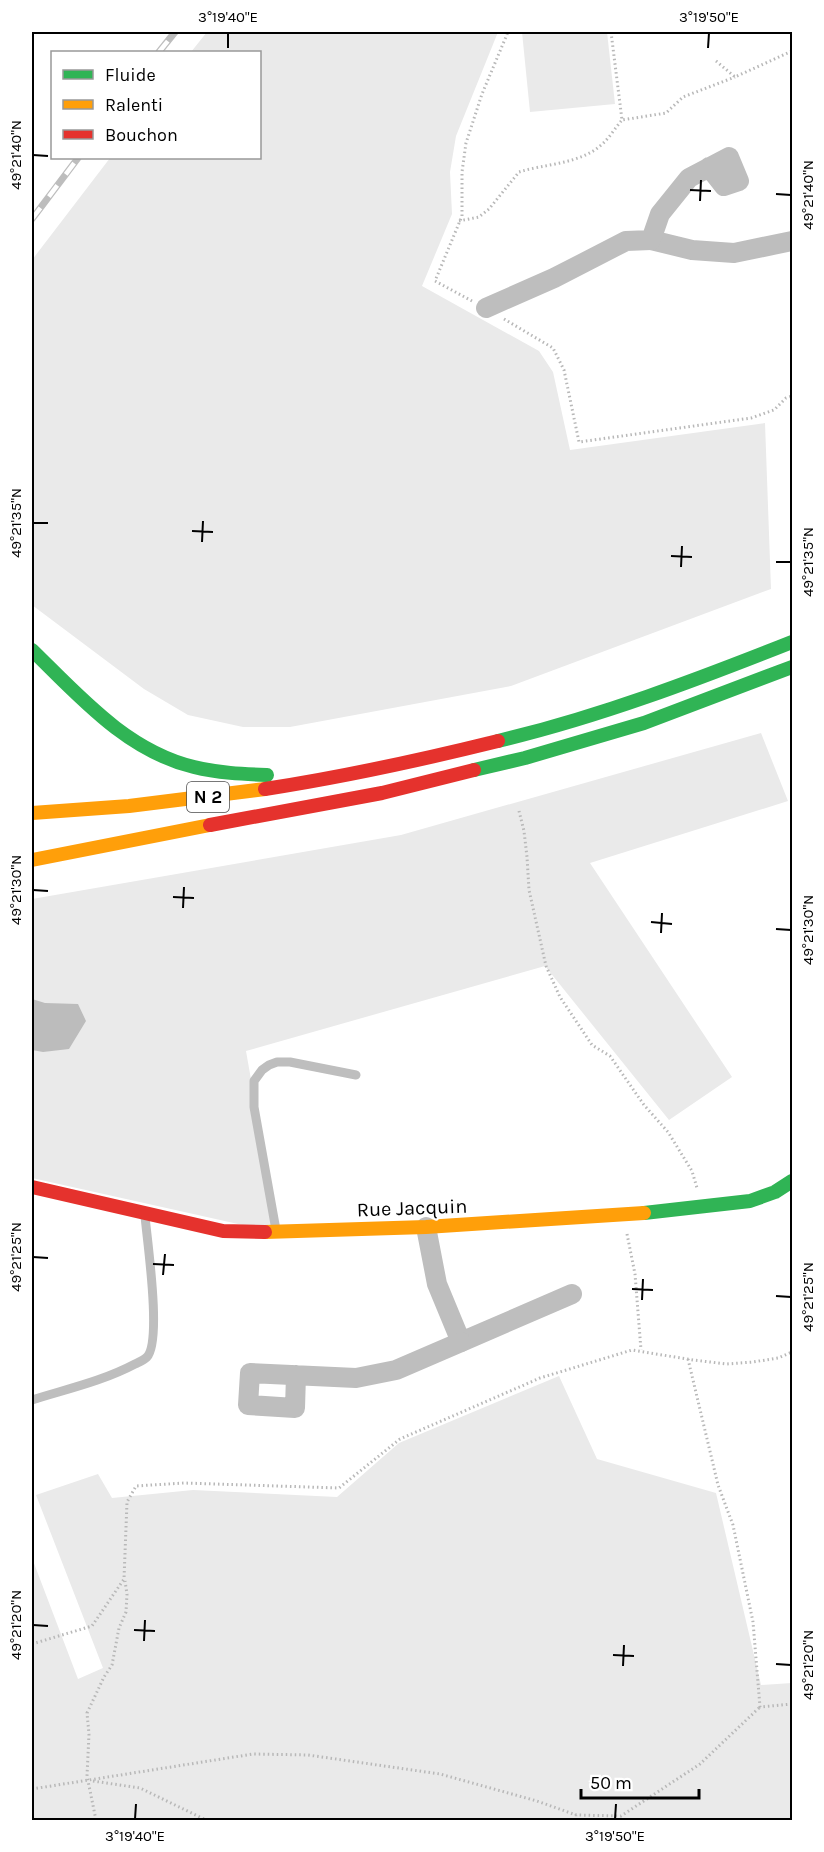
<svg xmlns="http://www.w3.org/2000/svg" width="824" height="1852" font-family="Karla,sans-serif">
  <rect width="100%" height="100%" fill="#fff"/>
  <g fill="#eaeaea">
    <polygon points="207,32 498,32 456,136 450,172 452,214 422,286 539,351 553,372 570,450 765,423 771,589 511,686 290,727 243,727 188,715 144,689 32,605 32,260 110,158 260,158 260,52 191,52"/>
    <polygon points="522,32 607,32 615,104 530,112"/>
    <polygon points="761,733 788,801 590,863 732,1077 669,1120 545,966 246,1051 278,1233 32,1178 32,899 401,835"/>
    <polygon points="559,1376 597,1459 716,1493 761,1685 792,1683 792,1820 32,1820 32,1558 78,1679 103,1668 36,1495 98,1474 112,1498 193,1490 337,1497 399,1443"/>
  </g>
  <polygon fill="#bcbcbc" points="32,999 45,1003 78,1004 86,1021 69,1049 43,1052 32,1050"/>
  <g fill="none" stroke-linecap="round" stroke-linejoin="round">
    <g stroke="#b8b8b8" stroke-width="3" stroke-dasharray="1.5 3" stroke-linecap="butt">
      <polyline points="611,32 622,120 666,113 683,97 735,77"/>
      <polyline points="716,61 735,77 792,51"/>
      <path d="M459,221L479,217L489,209L519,172C544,164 579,164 600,146C609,139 615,128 622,120"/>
      <polyline points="472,301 435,281 462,216 462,172 466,143 482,94 508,32"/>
      <polyline points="504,319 553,348 564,370 579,442 751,418 774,410 786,398 792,396"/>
      <polyline points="519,811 524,831 527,857 529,890 546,966 560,997 592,1045 610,1056 644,1105 668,1132 692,1171 697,1188"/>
      <polyline points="627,1234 635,1274 641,1350"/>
      <polyline points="688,1359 718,1485 733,1525 753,1622 760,1707 792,1704"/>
      <polyline points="32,1644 92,1626 124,1579 127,1502 136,1486 184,1483 339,1488 400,1439 540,1378 632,1350 693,1360 727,1364 753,1362 778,1358 792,1352"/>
      <polyline points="93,1781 140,1788 206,1820"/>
      <polyline points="32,1789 253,1754 308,1755 440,1774 537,1801 576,1815"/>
      <polyline points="96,1820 87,1776 89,1734 87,1713 104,1677 112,1665 119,1628 126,1612 127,1594 125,1581"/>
      <polyline points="574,1820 576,1815 621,1816 700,1764 760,1707"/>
    </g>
    <g stroke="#bebebe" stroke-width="9">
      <polyline points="276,1230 254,1107 254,1081 262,1070 269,1065 277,1062 290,1062 356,1075"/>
      <path d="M32,1400C67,1389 103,1381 135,1364C139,1362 144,1360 147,1357C162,1341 147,1240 145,1216"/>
    </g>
    <g stroke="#bebebe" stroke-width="20">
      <polyline points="651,240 692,250 734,253 792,241"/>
      <polyline points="486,308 554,278 626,241 651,240 660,214 689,178 729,157 739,181 724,186 709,167"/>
      <polyline points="426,1227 437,1284 461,1342 572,1294"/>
      <polyline points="296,1375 295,1408 248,1405 250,1373 356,1378 396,1370 461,1342"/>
    </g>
    <g stroke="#30b455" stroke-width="14">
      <path d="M32,650C80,697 127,751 194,767C218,773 243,774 267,775"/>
      <path d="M498,741C599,717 696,680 792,642"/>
      <polyline points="474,770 525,758 644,723 792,667"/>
      <polyline points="644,1213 750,1201 775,1192 792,1181"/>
    </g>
    <g stroke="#ff9f0a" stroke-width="14">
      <polyline points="32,813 129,806 265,789"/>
      <polyline points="32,860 210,825"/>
      <polyline points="265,1232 426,1227 644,1213"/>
    </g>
    <g stroke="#e5322d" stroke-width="14">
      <path d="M265,789C343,777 421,760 498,741"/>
      <polyline points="210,825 382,793 474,770"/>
      <polyline points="32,1187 223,1231 265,1232"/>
    </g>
    <defs>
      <g id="rail">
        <polyline points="159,52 175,32"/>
        <polyline points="32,219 78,158"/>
      </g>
    </defs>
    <use href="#rail" stroke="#bdbdbd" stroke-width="7"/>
    <use href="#rail" stroke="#fff" stroke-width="4.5" stroke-dasharray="14" stroke-linecap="butt"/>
  </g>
  <path fill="none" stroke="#000" stroke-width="2" d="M228,48V33M708,48L709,33M33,155L48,156M690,190L711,191M776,194L791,195M700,201L701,180M33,523H48M192,531L213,532M202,542L203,521M671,556L692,557M776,562H791M681,567L682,546M33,890L48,891M173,897L194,898M183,908L184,887M651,922L672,924M776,929L791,930M661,933L662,913M33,1257L48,1258M153,1264L174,1265M163,1275L165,1254M632,1289L653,1290M776,1296L791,1297M642,1300L643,1279M33,1625L48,1626M134,1630L155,1631M144,1641L145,1620M613,1655L634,1656M776,1664L791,1665M623,1666L624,1645M135,1819L136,1804M615,1819L616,1804"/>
  <g text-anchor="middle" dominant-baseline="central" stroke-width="4.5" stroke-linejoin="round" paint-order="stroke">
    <rect fill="#fff" stroke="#4c4c4c" stroke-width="1.5" x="187" y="782" width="42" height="30" rx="4.5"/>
    <g font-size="18" font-weight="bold" fill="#000">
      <text x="208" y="797">N 2</text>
    </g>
    <g font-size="20" fill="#000" stroke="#fff">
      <text transform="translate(412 1208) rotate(-2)">Rue Jacquin</text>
    </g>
  </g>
  <rect width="824" height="1852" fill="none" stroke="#ffffff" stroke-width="66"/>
  <rect x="51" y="51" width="210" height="108" fill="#ffffff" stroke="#999999" stroke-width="1.5"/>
  <rect x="63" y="70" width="30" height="9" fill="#30b455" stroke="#999999" stroke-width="1.5"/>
  <text x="105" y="81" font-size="18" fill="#000000">Fluide</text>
  <rect x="63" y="100" width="30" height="9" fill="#ff9f0a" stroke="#999999" stroke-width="1.5"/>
  <text x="105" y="111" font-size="18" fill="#000000">Ralenti</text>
  <rect x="63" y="130" width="30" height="9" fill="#e5322d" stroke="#999999" stroke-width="1.5"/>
  <text x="105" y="141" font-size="18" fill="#000000">Bouchon</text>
  <path d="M581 1789v9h118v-9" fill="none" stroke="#000000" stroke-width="3"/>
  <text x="590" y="1789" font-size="18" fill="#000000" stroke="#ffffff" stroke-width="4.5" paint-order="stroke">50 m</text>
  <rect x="33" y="33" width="758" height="1786" fill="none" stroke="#000" stroke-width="2"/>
  <g font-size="15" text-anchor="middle" fill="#000">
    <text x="228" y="22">3°19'40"E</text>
    <text x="709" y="22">3°19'50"E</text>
    <text transform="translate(16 155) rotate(-90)" y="5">49°21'40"N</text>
    <text transform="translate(808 195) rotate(-90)" y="5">49°21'40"N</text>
    <text transform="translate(16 523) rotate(-90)" y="5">49°21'35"N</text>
    <text transform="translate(808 562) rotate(-90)" y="5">49°21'35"N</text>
    <text transform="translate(16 890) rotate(-90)" y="5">49°21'30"N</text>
    <text transform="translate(808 930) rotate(-90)" y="5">49°21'30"N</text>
    <text transform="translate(16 1257) rotate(-90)" y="5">49°21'25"N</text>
    <text transform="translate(808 1297) rotate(-90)" y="5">49°21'25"N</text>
    <text transform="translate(16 1625) rotate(-90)" y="5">49°21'20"N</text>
    <text transform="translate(808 1665) rotate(-90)" y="5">49°21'20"N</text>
    <text x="135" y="1841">3°19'40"E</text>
    <text x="615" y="1841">3°19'50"E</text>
  </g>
</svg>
